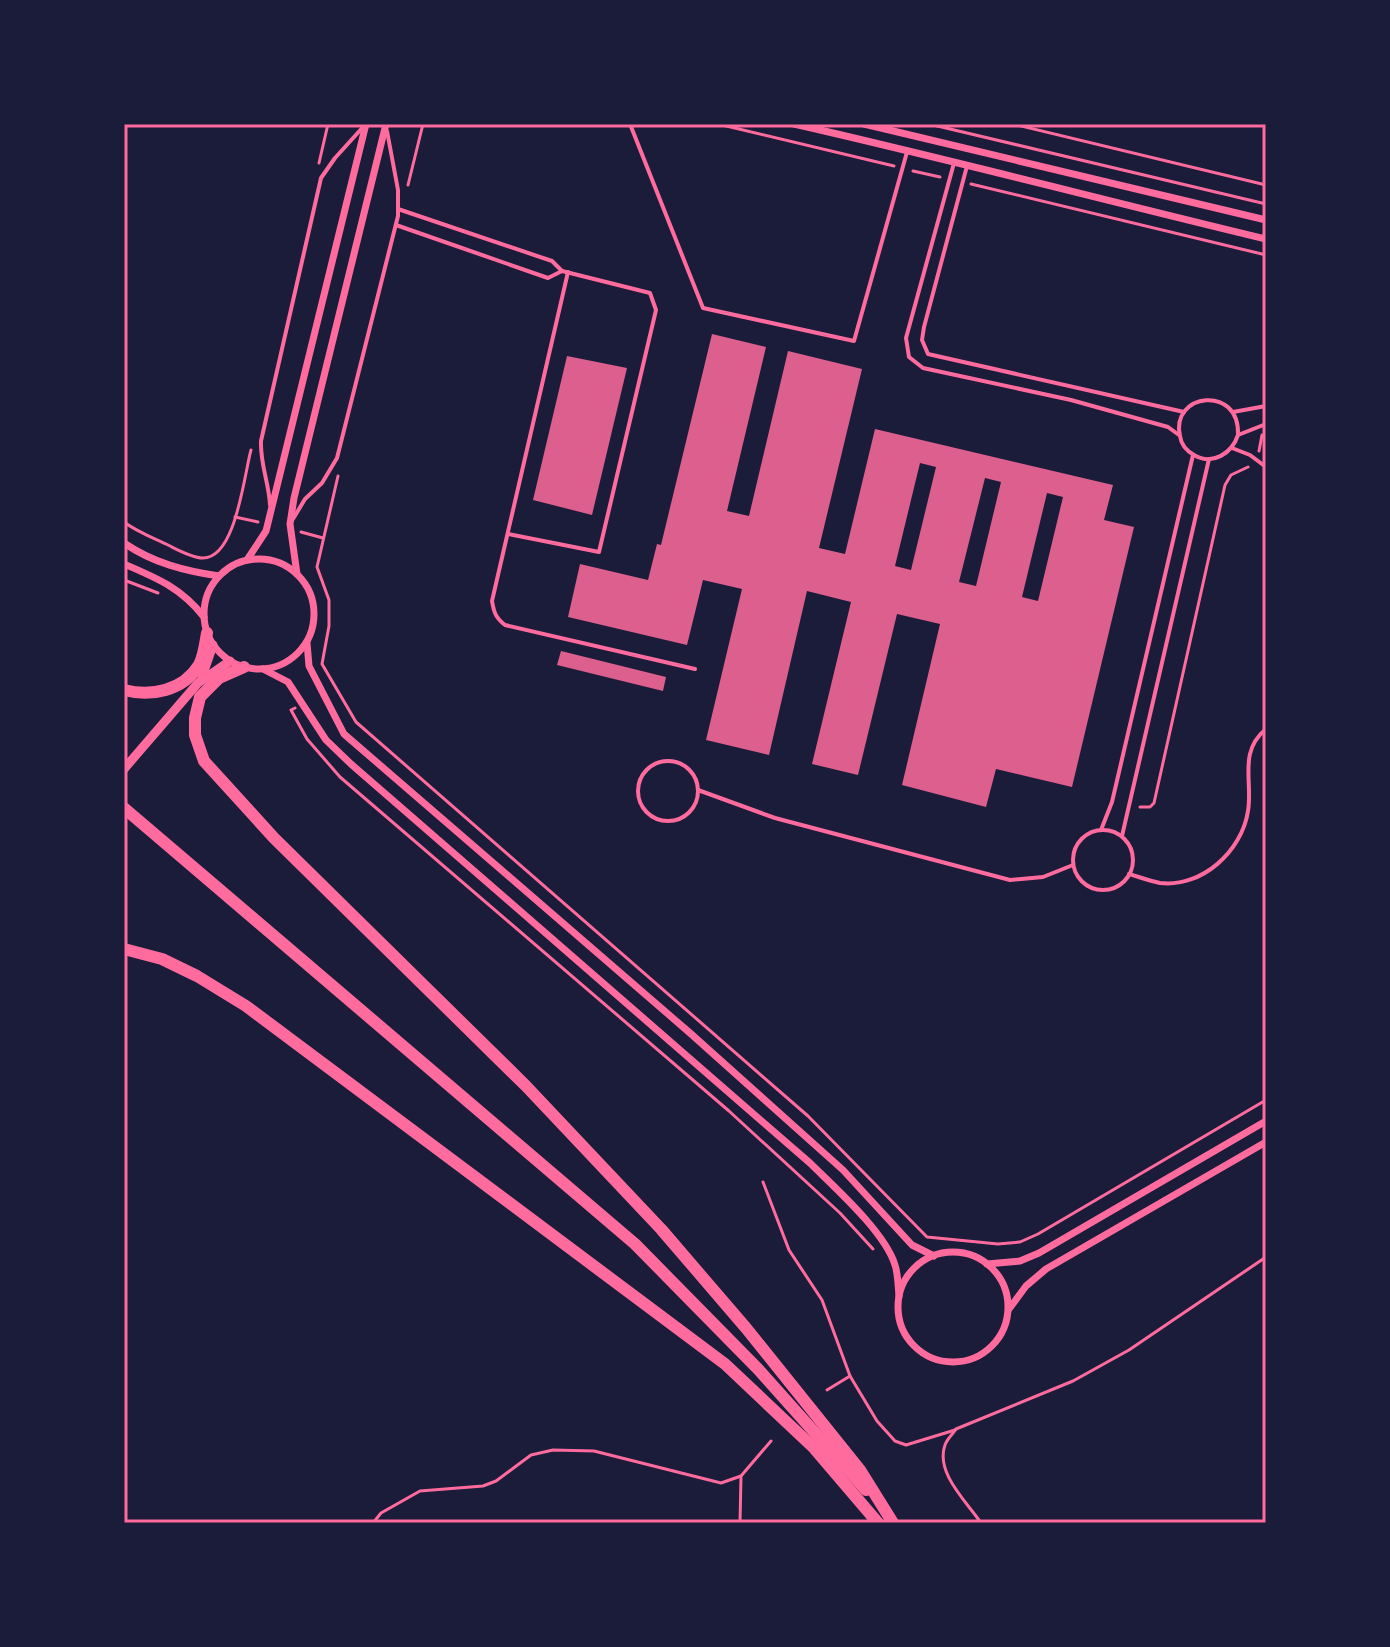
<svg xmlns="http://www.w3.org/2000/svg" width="1390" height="1647" font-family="Cabin,sans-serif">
  <rect width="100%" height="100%" fill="#1b1b3a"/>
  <g fill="#dd5f8e" fill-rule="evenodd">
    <path d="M712,334L766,347L727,511L749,516L788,351L862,369L819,548L845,554L875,429L1113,485L1104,520L1134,527L1072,787L996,769L986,807L902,785L940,624L897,614L858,775L812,764L851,602L807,591L769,755L706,740L742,589L703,580L687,645L568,617L580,564L648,580L657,544L661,545ZM920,463L936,467L911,570L895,566ZM985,478L1001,482L976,586L959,582ZM1047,493L1063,497L1038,601L1022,597Z"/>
    <polygon points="567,356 627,368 592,515 533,500"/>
    <polygon points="561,651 666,677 663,691 557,665"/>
  </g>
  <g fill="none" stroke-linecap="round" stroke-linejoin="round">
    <g stroke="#ff6b9d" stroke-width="3">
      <polyline points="718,124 894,166"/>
      <polyline points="929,124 1266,204"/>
      <polyline points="1013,124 1266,185"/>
      <polyline points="319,163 328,124"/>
      <polyline points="913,171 940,177"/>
      <polyline points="971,184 1266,255"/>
      <polyline points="408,185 423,124"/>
      <polyline points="1259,451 1262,435"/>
      <polyline points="338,476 317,567 329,600 329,626 322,664 356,722 808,1116 927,1237 998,1244 1020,1242 1038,1234 1266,1100"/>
      <polyline points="235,517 258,522"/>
      <path d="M124,522C137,532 154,538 168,545C178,550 192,558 203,558C236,558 244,475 251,450"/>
      <polyline points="301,532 323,538"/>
      <polyline points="124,580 158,593"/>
      <polyline points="295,708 291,710 307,739 340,777 729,1111 840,1213 873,1249"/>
      <polyline points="1140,807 1150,807 1154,803 1225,485 1231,475 1248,467"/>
      <polyline points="763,1182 789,1250 822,1300 850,1376 877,1421 895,1441 906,1445 955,1430"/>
      <polyline points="827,1390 850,1376"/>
      <polyline points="373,1523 381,1513 420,1491 483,1486 496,1481 531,1455 553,1450 594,1451 721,1483 741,1476"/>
      <polyline points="740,1523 741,1476 771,1441"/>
      <path d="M981,1523C967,1502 935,1473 945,1445C947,1439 953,1434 956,1429L1073,1381L1129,1350L1266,1257"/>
    </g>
    <g stroke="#ff6b9d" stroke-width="4">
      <polyline points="630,124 703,308 854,341 907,152"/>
      <polyline points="954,163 906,338 909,357 923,368 1071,400 1168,427 1179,435"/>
      <polyline points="967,166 924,327 922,340 928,354 1184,412"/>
      <polyline points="396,225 548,278 562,271 552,261 398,209"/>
      <path d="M568,272L492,601C494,613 496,618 505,625L695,669"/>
      <polyline points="1233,412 1266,406"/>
      <path d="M1238,435C1240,384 1170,393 1180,436C1181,444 1187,451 1194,455C1213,466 1232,453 1238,435L1266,424"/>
      <polyline points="1232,448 1250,455 1266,467"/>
      <path d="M270,505C269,483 260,464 261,441L321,178L335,158L364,126"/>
      <polyline points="293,519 305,499 322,483 337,458 398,216 398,190 387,131"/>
      <polyline points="508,534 599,552 656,310 650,293 562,271"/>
      <circle cx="668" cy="791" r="30"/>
      <polyline points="698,790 775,818 1010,880 1043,877 1073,865"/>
      <polyline points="1101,830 1112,802 1193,455"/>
      <circle cx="1103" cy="860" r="30"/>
      <polyline points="1122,836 1209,459"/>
      <path d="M1129,874C1139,877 1150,881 1160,883C1202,888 1242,851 1248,811C1253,781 1238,752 1266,729"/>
    </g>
    <g stroke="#ff6b9d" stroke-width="7">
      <path d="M794,124C952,160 1108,201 1266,239"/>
      <polyline points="864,124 1266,220"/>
      <path d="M124,543C153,563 185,571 219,576"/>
      <circle cx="259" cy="614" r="55"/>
      <polyline points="247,560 266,531 366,124"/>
      <path d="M124,564C157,578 181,588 204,617"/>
      <polyline points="297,574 290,524 294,498 386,124"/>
      <polyline points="307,643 309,666 344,734 690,1033 843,1170 912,1245 934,1256"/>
      <path d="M263,669L288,682L326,740L351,764L810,1163C834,1187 885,1232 895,1265C898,1274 898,1286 899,1296"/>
      <circle cx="953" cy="1307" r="55"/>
      <polyline points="987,1264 1020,1261 1039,1253 1266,1121"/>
      <polyline points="1009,1309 1026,1286 1046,1269 1266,1142"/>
    </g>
    <g stroke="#ff6b9d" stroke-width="9">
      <polyline points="202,677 213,645"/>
      <polyline points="124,769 198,683 230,661"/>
    </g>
    <g stroke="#ff6b9d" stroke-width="12">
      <polyline points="244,667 219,678 200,697 195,718 195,735 204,761 274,838 526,1086 661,1229 746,1328 860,1470 893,1523"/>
      <path d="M124,690C151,697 183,691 199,665C204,655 205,644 207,633"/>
      <polyline points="124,808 635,1244 758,1369 866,1490"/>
      <polyline points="124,949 162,959 197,976 246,1006 725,1364 814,1448 878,1523"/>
    </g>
  </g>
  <rect width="1390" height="1647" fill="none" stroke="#1b1b3a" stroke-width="252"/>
  <rect x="126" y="126" width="1138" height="1395" fill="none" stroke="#ff6b9d" stroke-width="3"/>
</svg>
